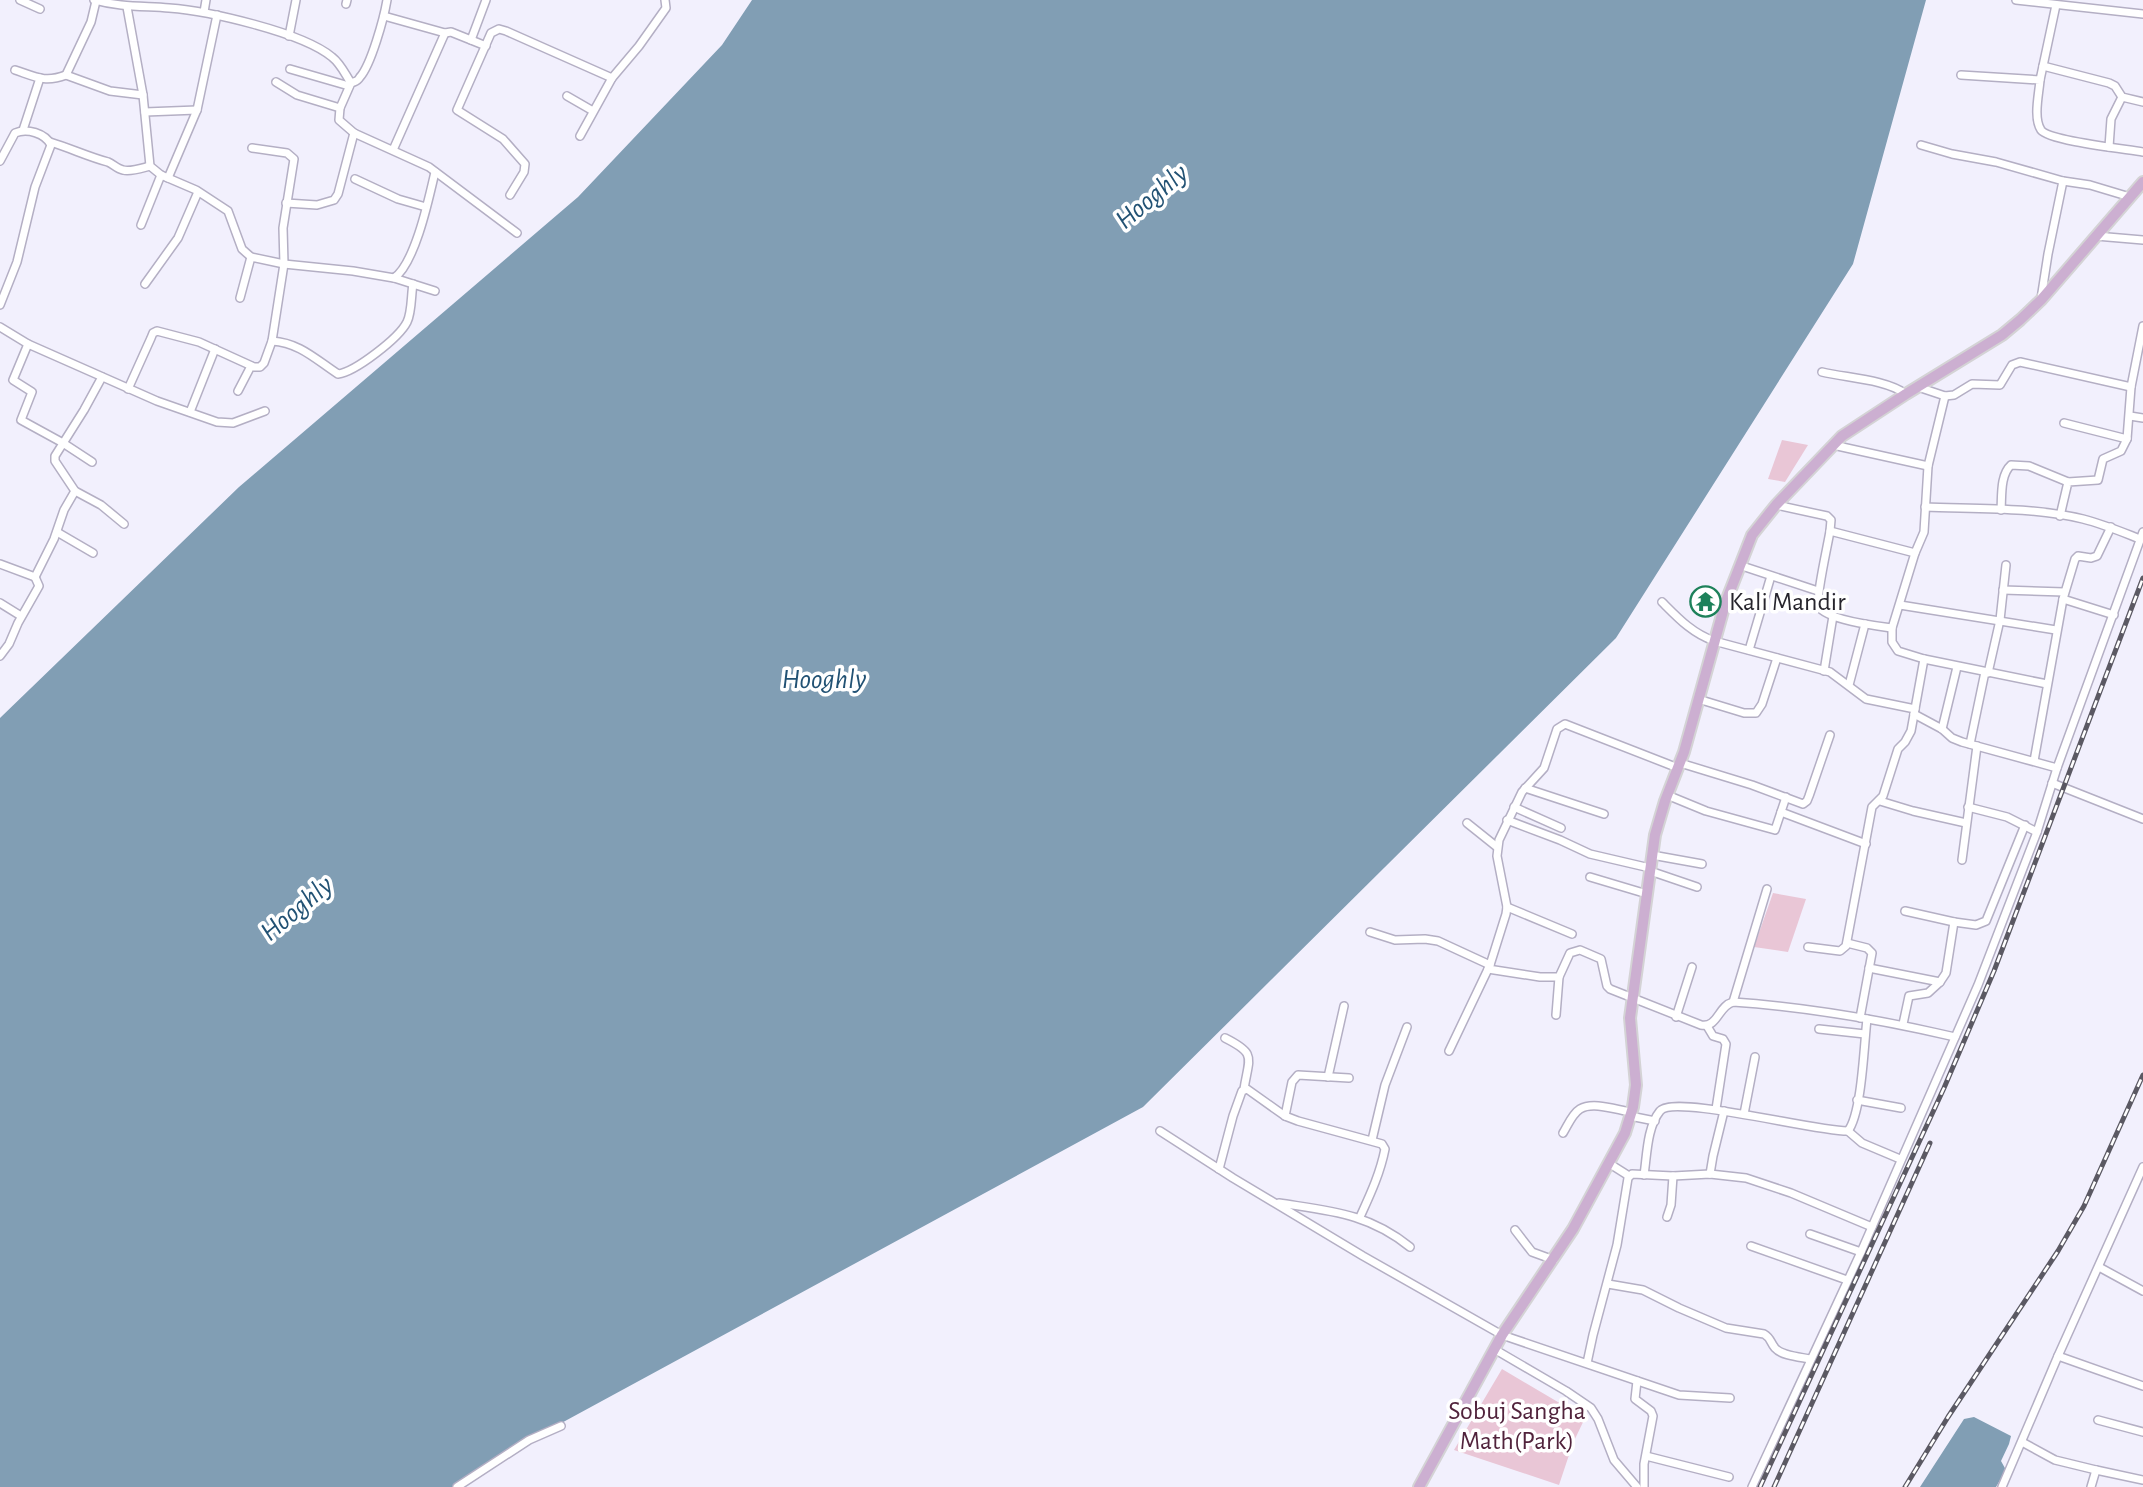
<svg xmlns="http://www.w3.org/2000/svg" width="2143" height="1487" font-family="'Alegreya Sans',sans-serif">
  <rect width="100%" height="100%" fill="#f2f0fd"/>
  <g fill="#e9c6d6">
    <polygon points="1782,440 1808,445 1785,482 1768,479"/>
    <polygon points="1773,893 1806,899 1788,952 1754,947"/>
    <polygon points="1502,1369 1585,1418 1573,1443 1559,1485 1454,1450"/>
  </g>
  <g fill="#819eb4">
    <polygon points="752,0 1926,0 1853,264 1616,638 1143,1107 543,1433 455,1487 0,1487 0,718 239,487 578,197 722,45"/>
    <polygon points="1974,1417 2011,1436 2009,1444 2001,1461 2006,1470 1996,1487 1920,1487 1964,1419"/>
  </g>
  <g fill="none" stroke-linecap="round" stroke-linejoin="round">
    <defs>
      <g id="minor">
        <polyline points="20,0 40,9"/>
        <path d="M94,0C119,7 143,6 169,8C208,11 302,32 332,57C341,64 345,74 351,83"/>
        <path d="M387,0C384,18 371,65 360,77C357,82 356,81 351,83L340,108L339,120L354,133L429,167L517,233"/>
        <polyline points="2016,0 2143,14"/>
        <polyline points="346,4 347,0"/>
        <path d="M127,7L143,95L150,166L161,175L196,190L228,211L242,249L251,257L284,264L353,271L394,278C415,264 429,198 435,172"/>
        <polyline points="204,12 206,0"/>
        <polyline points="384,16 445,33 393,150"/>
        <polyline points="445,33 451,32 486,46"/>
        <polyline points="289,36 296,0"/>
        <polyline points="471,40 486,0"/>
        <polyline points="2043,66 2109,83 2115,86 2122,97 2143,102"/>
        <polyline points="290,69 349,86"/>
        <path d="M15,70C36,77 45,83 66,75L110,91L143,95"/>
        <polyline points="66,75 91,22 96,1"/>
        <path d="M1961,75L2040,80C2039,94 2033,118 2041,130C2049,141 2126,149 2143,152"/>
        <polyline points="2040,80 2056,5"/>
        <polyline points="276,82 297,95 340,108"/>
        <polyline points="567,96 593,111"/>
        <polyline points="145,112 197,110"/>
        <polyline points="23,130 40,78"/>
        <polyline points="580,136 612,78 639,46 666,8 665,0"/>
        <path d="M50,142C70,148 89,157 108,162C113,164 117,169 123,170C131,172 142,168 150,166"/>
        <polyline points="1921,145 1952,154 1996,162 2063,181 2048,254 2041,299"/>
        <polyline points="2109,147 2111,119 2122,97"/>
        <path d="M0,161L15,133C27,128 45,133 51,145L35,187L17,262L0,305"/>
        <polyline points="168,178 197,110 217,15"/>
        <polyline points="355,179 398,199 426,207"/>
        <polyline points="2063,181 2090,185 2130,197"/>
        <polyline points="510,195 524,172 525,164 503,139 457,110 491,33 499,29 506,31 612,78"/>
        <polyline points="286,203 317,205 334,200 338,194 354,133"/>
        <polyline points="141,225 161,175"/>
        <polyline points="2096,236 2143,240"/>
        <polyline points="394,278 435,291"/>
        <polyline points="145,284 178,238 198,192"/>
        <polyline points="240,298 251,257"/>
        <polyline points="0,327 28,344 13,380 32,392 21,420 63,443 92,462"/>
        <path d="M272,341C300,343 315,359 338,374C355,372 399,338 407,322C412,312 411,295 413,284"/>
        <polyline points="28,344 157,401 217,422 233,423 265,411"/>
        <path d="M1822,372C1847,378 1885,379 1906,394"/>
        <polyline points="102,377 84,410 55,456 55,461 75,491 101,505 124,524"/>
        <polyline points="1918,387 1945,396 1954,395 1972,384 2000,385 2012,365 2020,362 2131,387"/>
        <polyline points="128,389 151,338 153,333 157,331 199,342 254,367 260,367 264,363 272,341 284,264 283,228 294,159 287,153 252,148"/>
        <polyline points="238,391 251,366"/>
        <polyline points="1945,396 1928,466 1924,532 1915,553 1892,628 1892,642 1898,651 1924,659 2047,684"/>
        <polyline points="190,412 215,349"/>
        <polyline points="2130,416 2143,418"/>
        <polyline points="2064,423 2127,439"/>
        <polyline points="1833,445 1928,466"/>
        <polyline points="1776,505 1827,516 1831,520 1830,531"/>
        <path d="M1925,507C1976,509 2033,507 2083,519C2103,524 2122,532 2140,539"/>
        <path d="M2001,510C2002,496 2000,475 2011,465L2029,466L2068,482"/>
        <polyline points="2060,516 2068,482 2098,480 2103,459 2121,451 2127,439 2131,387 2143,326"/>
        <polyline points="57,532 93,553"/>
        <polyline points="0,564 35,577 54,539 64,510 75,491"/>
        <polyline points="1739,565 1818,591"/>
        <polyline points="2003,590 2064,592"/>
        <polyline points="2063,599 2114,615"/>
        <path d="M1662,602C1679,619 1692,633 1714,641L1830,672L1866,699L1915,709"/>
        <polyline points="0,603 21,616"/>
        <polyline points="1900,605 2056,630"/>
        <path d="M1892,628C1877,626 1827,620 1819,607C1815,600 1828,544 1830,531L1915,553"/>
        <polyline points="1749,650 1771,576"/>
        <polyline points="0,656 9,644 18,623 39,586 35,577"/>
        <polyline points="1824,671 1833,616"/>
        <polyline points="1988,673 2000,620 2006,565"/>
        <polyline points="1849,685 1865,624"/>
        <polyline points="1698,699 1744,713 1756,713 1762,704 1777,658"/>
        <polyline points="1914,714 1942,729 1952,738 1962,742 2057,768"/>
        <polyline points="1942,729 1957,667"/>
        <polyline points="1970,744 1985,672"/>
        <polyline points="2034,761 2063,599 2075,559 2078,556 2091,558 2097,556 2111,527"/>
        <polyline points="1680,763 1752,785 1803,804 1807,801 1809,796 1830,735"/>
        <polyline points="2052,783 2143,819"/>
        <polyline points="1525,788 1604,814"/>
        <polyline points="1667,795 1706,811 1775,830 1781,812"/>
        <polyline points="1786,797 1781,812 1866,844"/>
        <polyline points="1880,801 1913,811 1966,823"/>
        <polyline points="1514,807 1561,828"/>
        <polyline points="1968,807 2007,817 2037,832"/>
        <polyline points="1507,820 1560,840 1590,854 1650,868"/>
        <polyline points="1467,823 1497,847"/>
        <polyline points="1652,855 1702,864"/>
        <polyline points="1962,860 1977,746"/>
        <polyline points="1650,871 1697,887"/>
        <polyline points="1590,877 1647,894"/>
        <polyline points="1507,907 1572,934"/>
        <polyline points="1905,911 1954,922"/>
        <polyline points="1370,932 1395,940 1425,939 1438,941 1490,965"/>
        <polyline points="1847,943 1867,948 1872,953 1860,1018"/>
        <polyline points="1808,947 1840,951 1846,946 1872,807 1883,796 1898,749 1905,742 1911,731 1924,659"/>
        <polyline points="1869,968 1940,982"/>
        <path d="M1488,969L1540,977H1559L1570,953L1580,950L1601,959L1607,986L1610,989L1701,1025C1718,1028 1718,1006 1733,1002C1807,1007 1882,1020 1955,1037"/>
        <polyline points="1733,1002 1767,889"/>
        <polyline points="1556,1015 1559,977"/>
        <polyline points="1676,1017 1692,967"/>
        <polyline points="1903,1024 1909,996 1928,993 1940,982 1946,973 1954,922 1976,925 1986,921 2025,825"/>
        <polyline points="1707,1026 1713,1036 1723,1039 1726,1044 1716,1109"/>
        <polyline points="1819,1029 1865,1034"/>
        <path d="M1225,1038C1257,1054 1249,1057 1244,1089"/>
        <polyline points="1449,1051 1490,965 1506,914 1507,907 1497,856 1499,840 1522,792 1544,768 1557,729 1565,724 1678,768"/>
        <polyline points="1328,1077 1344,1006"/>
        <polyline points="1857,1100 1901,1108"/>
        <polyline points="1744,1114 1755,1057"/>
        <polyline points="1285,1116 1292,1082 1298,1075 1349,1078"/>
        <polyline points="1630,1116 1655,1121"/>
        <polyline points="1160,1131 1233,1178 1363,1256 1502,1335 1679,1395 1730,1398"/>
        <polyline points="1848,1131 1862,1143 1900,1159"/>
        <path d="M1563,1133C1568,1125 1572,1114 1580,1109C1593,1101 1617,1110 1631,1112"/>
        <polyline points="1372,1140 1385,1085 1407,1027"/>
        <polyline points="1610,1164 1629,1176"/>
        <path d="M1219,1169L1233,1116L1242,1091L1247,1089L1285,1116L1298,1121L1382,1144L1385,1149C1380,1174 1370,1195 1360,1217"/>
        <polyline points="1710,1174 1713,1156 1724,1111"/>
        <path d="M1644,1175C1647,1155 1647,1127 1660,1111C1673,1094 1818,1132 1848,1131C1862,1113 1864,1044 1867,1019"/>
        <path d="M1279,1203C1330,1211 1368,1213 1410,1247"/>
        <polyline points="1667,1217 1671,1205 1673,1176"/>
        <polyline points="1515,1230 1532,1252 1554,1260"/>
        <polyline points="1810,1234 1861,1252"/>
        <polyline points="1751,1246 1847,1280"/>
        <polyline points="2099,1267 2143,1291"/>
        <path d="M1608,1284L1643,1290L1679,1308L1726,1328L1764,1334C1771,1338 1770,1342 1775,1348C1782,1356 1800,1357 1810,1359"/>
        <polyline points="1494,1349 1566,1391 1591,1408 1598,1419 1614,1460 1637,1487"/>
        <polyline points="2058,1356 2143,1386"/>
        <polyline points="1587,1363 1593,1335 1617,1245 1628,1178 1632,1174 1673,1176 1710,1174 1746,1178 1791,1193 1872,1227"/>
        <polyline points="1637,1381 1635,1399 1651,1411 1653,1416 1644,1464 1644,1487"/>
        <polyline points="2098,1420 2143,1432"/>
        <polyline points="2022,1442 2055,1460 2096,1470"/>
        <polyline points="1646,1456 1729,1477"/>
        <polyline points="457,1487 529,1440 561,1426"/>
        <polyline points="1752,1487 1861,1252 1978,985 2037,832 2057,768 2143,532"/>
        <polyline points="2002,1487 2058,1356 2143,1167"/>
        <polyline points="2091,1487 2096,1470 2143,1480"/>
      </g>
      <polyline id="primary" points="1419,1487 1502,1335 1573,1229 1625,1133 1633,1107 1636,1085 1630,1018 1655,835 1665,801 1684,752 1725,604 1752,535 1776,505 1842,436 1906,394 2002,335 2020,320 2041,300 2143,182"/>
    </defs>
    <use href="#minor" stroke="#b4afc4" stroke-width="10"/>
    <use href="#primary" stroke="#d4d3d5" stroke-width="14"/>
    <use href="#minor" stroke="#fff" stroke-width="7"/>
    <use href="#primary" stroke="#ccafd1" stroke-width="10"/>
    <defs>
      <g id="rail">
        <polyline points="1760,1487 1944,1088 1994,971 2143,578"/>
        <polyline points="1774,1487 1930,1143"/>
        <polyline points="1905,1487 1948,1417 2058,1251 2084,1206 2143,1075"/>
      </g>
    </defs>
    <use href="#rail" stroke="#5b5963" stroke-width="5"/>
    <use href="#rail" stroke="#fff" stroke-width="2.5" stroke-dasharray="8" stroke-linecap="butt"/>
  </g>
  <defs>
    <symbol id="temple-ring" viewBox="-11 -11 22 22"><circle r="9.5" fill="#fff" stroke="#1d815a" stroke-width="1.5"/><path d="M0-6L5-2H3V0L6.5 2.5H4V6H1.5V3h-3V6H-4V2.5H-6.5L-3 0V-2H-5Z" fill="#1d815a"/></symbol>
  </defs>
  <g fill-rule="evenodd">
    <use href="#temple-ring" x="1688" y="584" width="35" height="35"/>
  </g>
  <g text-anchor="middle" dominant-baseline="central" stroke-width="7" stroke-linejoin="round" paint-order="stroke">
    <g font-size="26" fill="#27252d" stroke="#fff" text-anchor="start">
      <text x="1729" y="602">Kali Mandir</text>
    </g>
    <g font-size="26" fill="#51233c" stroke="#fff">
      <text x="1517" y="1411">Sobuj Sangha<tspan x="1517" dy="30">Math(Park)</tspan></text>
    </g>
    <g font-size="28" font-style="italic" fill="#225274" stroke="#fff">
      <text transform="translate(1152 197) rotate(-40)">Hooghly</text>
      <text x="824" y="680">Hooghly</text>
      <text transform="translate(297 909) rotate(-40)">Hooghly</text>
    </g>
  </g>
</svg>
